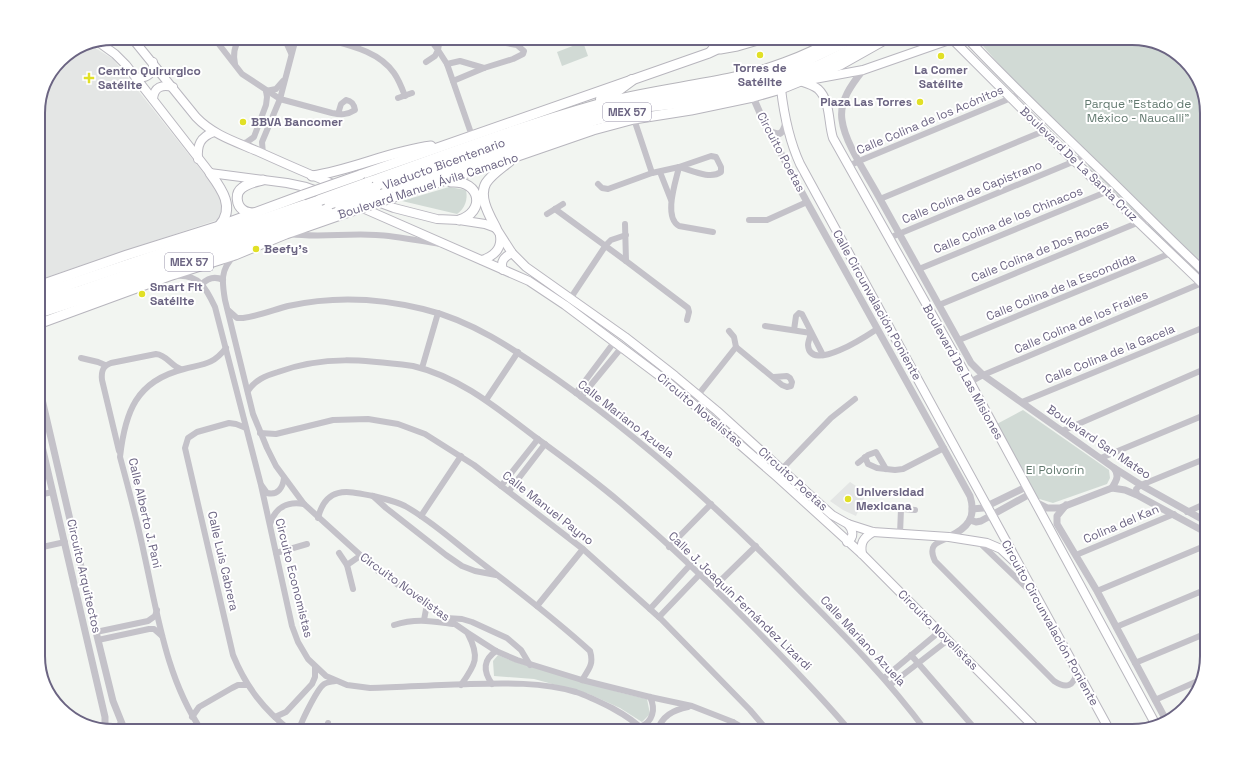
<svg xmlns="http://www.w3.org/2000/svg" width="1245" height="769" font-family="'Space Grotesk',sans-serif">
  <rect width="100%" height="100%" fill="#f2f5f1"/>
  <g fill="#e4e6e5">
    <polygon points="87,43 113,59 217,190 224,205 222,213 217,220 38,280 38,108 60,60"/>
    <polygon points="850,482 859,488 867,491 856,516 843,510 830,501"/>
  </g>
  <g fill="#d1dad5">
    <polygon points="544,38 572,38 571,45 544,41"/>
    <polygon points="976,38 1132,38 1170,48 1197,75 1207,108 1207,272 1018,86"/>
    <polygon points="583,42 588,56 562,66 557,52"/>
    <polygon points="1089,163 1144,217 1142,219 1140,217 1088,166"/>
    <path d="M449,187L466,190C468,200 465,208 457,214L402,201Z"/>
    <polygon points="1148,223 1151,223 1207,279 1207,284 1149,227 1148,224"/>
    <polygon points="1023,410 1109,470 1110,478 1107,484 1053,503 1036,498 995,425"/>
    <polygon points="498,655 515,662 622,693 647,699 650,714 642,722 620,708 589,694 534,679 494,676 493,661"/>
  </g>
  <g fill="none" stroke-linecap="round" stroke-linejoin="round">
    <defs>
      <g id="secondary">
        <path d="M132,38L196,117C213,135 236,142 257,151C288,165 319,179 351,191"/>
        <path d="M967,38C1008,82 1051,122 1094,164C1132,200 1168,238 1207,274"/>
        <polyline points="952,39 1063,150 1207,288"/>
        <polyline points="97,41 115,54 126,65 210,173 287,183 306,187 334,197"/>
        <polyline points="709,53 713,48 716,38"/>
        <path d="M136,77C147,79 154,73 153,62"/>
        <polyline points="809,80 863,70 955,38"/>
        <path d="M800,81C806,83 813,85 818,89C831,101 828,123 833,138L970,382L1156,725"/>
        <path d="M781,89C784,115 789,140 800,164L1110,731"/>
        <path d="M153,99C154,87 162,84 173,87"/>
        <path d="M198,159C197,145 200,137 214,132"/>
        <polyline points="375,201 394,208 437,219 459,220 485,224 496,228 512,253 526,267 625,337 675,376 717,411 823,507 832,515 848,524 873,532 949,537 987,543 1001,549 1017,564"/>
        <polyline points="358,206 529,281 565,305 669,383 776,476 862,554 1038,731"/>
        <path d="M482,260C494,256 502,249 500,236"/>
        <path d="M503,270C500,261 504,257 512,253"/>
        <path d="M847,542C855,537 853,530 848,524"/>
        <path d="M862,554C860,543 863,538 873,532"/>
      </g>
      <g id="primary">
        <path d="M210,173C221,188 236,208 219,226"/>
        <polyline points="360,175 709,53 741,38"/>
        <path d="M312,176C353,170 390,151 431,146"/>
        <path d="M451,182C481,180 486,212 459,220"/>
        <polyline points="394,197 512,158 593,130 634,119 691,110 753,97 781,89 840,65 888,38"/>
        <path d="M255,213C251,213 247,213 243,210C236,205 235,193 242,188C248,183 255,182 263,180"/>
        <path d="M496,228C490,216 478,197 486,183C492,174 502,168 510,161"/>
        <polyline points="38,286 127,255 219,226 303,195"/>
        <polyline points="38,324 169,276 235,255 286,234 346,213"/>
      </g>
      <g id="trunk">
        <polyline points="601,99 613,94 632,80"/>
        <path d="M367,183C443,156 519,127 597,105C640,93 684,88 728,79C765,72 806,57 838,38"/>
        <polyline points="384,194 595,120 651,106 700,101 738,93 787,78 820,65 852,49 870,38"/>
        <polyline points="38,295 320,200"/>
        <polyline points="38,313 109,290 340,209"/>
      </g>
      <g id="motorway">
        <polyline points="720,48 737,45 761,38"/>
        <polyline points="375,188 538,130 597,110 734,85 792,67 852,38"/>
        <polyline points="38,304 82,291 275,224 330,203"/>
      </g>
    </defs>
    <use href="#secondary" stroke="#b9b7bf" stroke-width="10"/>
    <use href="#primary" stroke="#b7b5bd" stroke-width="11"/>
    <use href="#trunk" stroke="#b6b5bb" stroke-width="12"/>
    <use href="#motorway" stroke="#b6b5bb" stroke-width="13"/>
    <g stroke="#c4c2c9" stroke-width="6">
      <path d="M214,38L242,74L280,99L332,113C341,115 347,115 355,110C354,104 352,101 346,100L341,104L338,114"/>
      <polyline points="282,38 286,42 291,53"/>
      <path d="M322,38C347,45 378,50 394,73C399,80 402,88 405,96"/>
      <polyline points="440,38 438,50 447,64 472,136"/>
      <polyline points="426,62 435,56 438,50 429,38"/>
      <path d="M235,64C233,54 234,47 240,38"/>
      <polyline points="447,64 460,61 484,68"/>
      <polyline points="453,81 484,68 513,59 523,54 524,51 517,45 478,38"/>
      <polyline points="266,91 276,89 283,81"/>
      <polyline points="398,98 412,93"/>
      <polyline points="634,119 652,173"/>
      <polyline points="241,144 247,142 254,137 266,105 267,97 266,91"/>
      <polyline points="263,154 262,142 280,99 296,38"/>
      <polyline points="849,166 859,161 1011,98 1020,93"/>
      <path d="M679,167C676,181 663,217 679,226L713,232"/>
      <polyline points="660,172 671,200"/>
      <path d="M598,184L602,188L608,189L652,173L679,167L711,156L716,157L721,167V172C710,180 691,170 679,167"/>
      <polyline points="880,199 1044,131"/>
      <polyline points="555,209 626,261 688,308 689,312 687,320"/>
      <polyline points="547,214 563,204"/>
      <polyline points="749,220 767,220 807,202"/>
      <polyline points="625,224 626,261"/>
      <path d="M290,234C318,238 347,233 376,235C397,236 419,241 440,244"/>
      <polyline points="889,238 1075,161 1085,155"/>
      <path d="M234,256C220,270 222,282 225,300L253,414L267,448L276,466L304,504L378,571L468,633L496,651L517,660L582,680L650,697L692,706L733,722L749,731"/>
      <polyline points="919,269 1106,192"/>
      <path d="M176,276C199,274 206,288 215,307L261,485L292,626L298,642L308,659L326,676L347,685L370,688C403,687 436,685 470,684C505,683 542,682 576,692C588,696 600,702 612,708C623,714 635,721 644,731"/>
      <path d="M202,284C208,278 215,276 223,280"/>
      <polyline points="570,299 606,245 611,240 626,235"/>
      <polyline points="939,305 1149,218"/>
      <path d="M228,310L237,318H243C259,316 273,310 288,306C333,296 379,298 423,309C474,321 516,351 558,380C646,442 726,515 801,592C845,636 889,681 926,731"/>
      <path d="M765,326L811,333C810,337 808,342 808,345C810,374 868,335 877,329"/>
      <polyline points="794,330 796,316 799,313 802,314 823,355"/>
      <polyline points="959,340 1171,253"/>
      <polyline points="736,347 782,385 787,387 791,386 792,382 790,378 787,376 774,377"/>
      <polyline points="81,358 98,362 105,365"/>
      <polyline points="422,368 438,313"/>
      <polyline points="970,382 983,375 1202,283"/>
      <path d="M248,391C255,380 265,376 278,372C325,355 365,360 413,366C460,377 498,409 535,437C564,458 594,480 621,503C669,544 714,587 758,632C789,664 821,696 850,731"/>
      <polyline points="576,393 615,341"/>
      <polyline points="698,395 736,347 734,337 729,331"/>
      <polyline points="581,397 622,347"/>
      <polyline points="486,400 518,352"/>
      <polyline points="1022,402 1207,326"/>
      <path d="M246,428L236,424L229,423L197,432L188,438L185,448L233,655C246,687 264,710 291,731"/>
      <polyline points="1062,431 1207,368"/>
      <polyline points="260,433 276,434 333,420 368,419 398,424 425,434 474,465 583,549 661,619 750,710 768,731"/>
      <path d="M119,451L102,380C101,371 103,366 111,363L156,354C167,355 171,366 181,369"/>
      <polyline points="865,457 868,464 877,468 895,470 903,469 944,448"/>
      <polyline points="1101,458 1207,414"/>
      <polyline points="858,463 868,455 876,452 886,469"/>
      <polyline points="782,469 831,418 855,399"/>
      <path d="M262,486L267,493C278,496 283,487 284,478"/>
      <polyline points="501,486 538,439"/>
      <polyline points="509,491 545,444"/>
      <polyline points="38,495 53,492"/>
      <polyline points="1137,495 1136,489 1141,485 1207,458"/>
      <polyline points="373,496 386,508 446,555 462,566 475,571 496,575"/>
      <polyline points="891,508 915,510"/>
      <polyline points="1187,512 1207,503"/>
      <polyline points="421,516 461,456"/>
      <path d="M318,518C326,485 348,491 373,496C385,499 395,501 405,506C430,520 452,540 474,557C513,587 553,617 590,651C594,664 589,669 582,680"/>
      <path d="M270,524C275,508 287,501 304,504"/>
      <polyline points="900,534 901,509"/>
      <path d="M948,538C935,543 928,546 935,561L1054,681C1066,689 1074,687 1077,671"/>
      <polyline points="979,542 1033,594"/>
      <polyline points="669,547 711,504"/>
      <polyline points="38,548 65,542"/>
      <polyline points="276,553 307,544"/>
      <polyline points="339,553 347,565 353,589"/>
      <polyline points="1076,555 1174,514"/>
      <polyline points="347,565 360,556"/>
      <polyline points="714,587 756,546"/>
      <polyline points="1097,591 1207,545"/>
      <polyline points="537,606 583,549"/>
      <polyline points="650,609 690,565"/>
      <polyline points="659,617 700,574"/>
      <polyline points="446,618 462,619 472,622 507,638 521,650 530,665"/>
      <polyline points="424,620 427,604"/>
      <path d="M394,625C416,618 431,621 453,624"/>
      <polyline points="1116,627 1207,589"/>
      <polyline points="96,632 148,621 155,616 157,610"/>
      <polyline points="98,640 149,629 154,629 162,636"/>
      <polyline points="911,655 977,731"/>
      <polyline points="1135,663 1207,633"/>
      <polyline points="884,678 939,632"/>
      <path d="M492,684C483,671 483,660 496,651"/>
      <path d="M461,685C476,664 480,657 468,634"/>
      <polyline points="890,685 948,640"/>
      <polyline points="1155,700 1200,680"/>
      <polyline points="192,717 199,707 232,688 238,685 247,685"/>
      <polyline points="275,717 286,712 312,684 315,677 315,667"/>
      <path d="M640,727C653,722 656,709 650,697"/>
      <path d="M202,731C167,680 158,617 145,558C138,524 129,490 120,457C125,412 136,381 184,369C203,364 213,365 226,348"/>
      <path d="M299,731C300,723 317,690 323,685C326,682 331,682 335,681"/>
      <polyline points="326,731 328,723"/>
      <polyline points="345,731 346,730"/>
      <path d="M657,731C662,716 673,710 688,707"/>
      <polyline points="729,731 733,722"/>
    </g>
    <g stroke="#c4c2c9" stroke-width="7">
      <path d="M863,70C852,84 839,101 842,120C845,144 868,176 880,199C910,254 941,308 971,363L983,375L1114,468L1141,485L1207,522"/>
      <path d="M753,97L763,120L807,202L970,496C977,518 967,528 949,537"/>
      <path d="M768,130C780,137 783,134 786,122"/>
      <polyline points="38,382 98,640 113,701 125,731"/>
      <polyline points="38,429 105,717 105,729"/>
      <polyline points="1112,488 1125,490 1137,495 1207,533"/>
      <path d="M1035,502L1047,508H1060L1112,488C1116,481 1120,476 1114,468"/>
      <polyline points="1066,505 1057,516 1057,524 1097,591 1167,722"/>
      <polyline points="972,509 983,508 1026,487"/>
      <polyline points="970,520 976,522 981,521 1030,494"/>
      <path d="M106,726C111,729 117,729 121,724"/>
    </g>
    <use href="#secondary" stroke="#fff" stroke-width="8"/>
    <use href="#primary" stroke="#fff" stroke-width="9"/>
    <use href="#trunk" stroke="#fff" stroke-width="10"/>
    <use href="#motorway" stroke="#fff" stroke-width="11"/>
    <defs>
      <g id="primary-bridge">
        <polyline points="303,195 360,175"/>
        <polyline points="346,213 394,197"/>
      </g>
      <g id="trunk-bridge">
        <polyline points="320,200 367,183"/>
        <polyline points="340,209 384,194"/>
      </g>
      <polyline id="motorway-bridge" points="330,203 375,188"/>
    </defs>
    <use href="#primary-bridge" stroke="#b7b5bd" stroke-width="11" stroke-linecap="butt"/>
    <use href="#trunk-bridge" stroke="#b6b5bb" stroke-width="12" stroke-linecap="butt"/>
    <use href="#motorway-bridge" stroke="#b6b5bb" stroke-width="13" stroke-linecap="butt"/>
    <use href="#primary-bridge" stroke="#fff" stroke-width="9"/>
    <use href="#trunk-bridge" stroke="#fff" stroke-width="10"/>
    <use href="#motorway-bridge" stroke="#fff" stroke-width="11"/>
  </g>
  <g fill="#e1e026" stroke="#fff" stroke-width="1.5">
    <circle cx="760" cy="55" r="4"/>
    <circle cx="941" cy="56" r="4"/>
    <path d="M87 72h4v4h4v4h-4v4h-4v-4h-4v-4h4z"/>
    <circle cx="920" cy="102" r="4"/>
    <circle cx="243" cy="122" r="4"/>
    <circle cx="256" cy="249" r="4"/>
    <circle cx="142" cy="294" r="4"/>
    <circle cx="848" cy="499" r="4"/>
  </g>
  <g text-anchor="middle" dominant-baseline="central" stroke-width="4" stroke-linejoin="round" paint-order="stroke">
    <g fill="#fff" stroke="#9792a8" stroke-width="1">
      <rect x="603" y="103" width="48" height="18" rx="3"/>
      <rect x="165" y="253" width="48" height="18" rx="3"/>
    </g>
    <g font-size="11" font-weight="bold" fill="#6b6482">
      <text x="627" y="112">MEX 57</text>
      <text x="189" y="262">MEX 57</text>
    </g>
    <g font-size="12" font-weight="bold" fill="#6b6482" stroke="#fff" text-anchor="start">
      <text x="760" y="68" text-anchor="middle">Torres de<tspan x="760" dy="14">Satélite</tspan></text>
      <text x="941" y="70" text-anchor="middle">La Comer<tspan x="941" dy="14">Satélite</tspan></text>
      <text x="98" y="71">Centro Quirurgico<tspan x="98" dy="14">Satélite</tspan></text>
      <text x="912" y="102" text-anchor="end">Plaza Las Torres</text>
      <text x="251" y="122">BBVA Bancomer</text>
      <text x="264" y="249">Beefy's</text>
      <text x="150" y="287">Smart Fit<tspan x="150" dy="14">Satélite</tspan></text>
      <text x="856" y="492">Universidad<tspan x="856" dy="14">Mexicana</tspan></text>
    </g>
    <g font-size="12" fill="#637a70" stroke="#fff">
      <text x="1138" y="104">Parque "Estado de<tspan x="1138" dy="14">México - Naucalli"</tspan></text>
      <text x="1055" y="470">El Polvorín</text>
    </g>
    <g font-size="12" fill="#6b6482" stroke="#fff">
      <text transform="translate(930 120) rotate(-23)">Calle Colina de los Acónitos</text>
      <text transform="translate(781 152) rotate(62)">Circuito Poetas</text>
      <text transform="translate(444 164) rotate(-20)">Viaducto Bicentenario</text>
      <text transform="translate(1079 164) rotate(44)">Boulevard De La Santa Cruz</text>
      <text transform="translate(428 186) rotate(-18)">Boulevard Manuel Ávila Camacho</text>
      <text transform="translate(972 192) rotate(-22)">Calle Colina de Capistrano</text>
      <text transform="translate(1008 220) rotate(-22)">Calle Colina de los Chinacos</text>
      <text transform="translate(1040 251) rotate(-22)">Calle Colina de Dos Rocas</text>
      <text transform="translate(1061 287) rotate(-22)">Calle Colina de la Escondida</text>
      <text transform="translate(877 305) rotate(61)">Calle Circunvalación Poniente</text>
      <text transform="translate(1081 322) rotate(-23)">Calle Colina de los Frailes</text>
      <text transform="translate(1110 354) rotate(-22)">Calle Colina de la Gacela</text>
      <text transform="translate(963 372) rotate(61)">Boulevard De Las Misiones</text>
      <text transform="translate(700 410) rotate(40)">Circuito Novelistas</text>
      <text transform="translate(626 419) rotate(38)">Calle Mariano Azuela</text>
      <text transform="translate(1099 442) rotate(34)">Boulevard San Mateo</text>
      <text transform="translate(793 479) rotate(42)">Circuito Poetas</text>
      <text transform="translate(548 508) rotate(38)">Calle Manuel Payno</text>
      <text transform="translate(145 513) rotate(77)">Calle Alberto J. Pani</text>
      <text transform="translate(1121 524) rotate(-23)">Colina del Kan</text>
      <text transform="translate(223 561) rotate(77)">Calle Luis Cabrera</text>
      <text transform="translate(84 576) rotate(77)">Circuito Arquitectos</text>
      <text transform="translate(294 578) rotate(76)">Circuito Economistas</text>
      <text transform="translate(405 587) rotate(36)">Circuito Novelistas</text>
      <text transform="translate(740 601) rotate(44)">Calle J. Joaquín Fernández Lizardi</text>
      <text transform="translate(1050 623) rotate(61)">Circuito Circunvalación Poniente</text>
      <text transform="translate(938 630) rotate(45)">Circuito Novelistas</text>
      <text transform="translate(863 641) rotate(47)">Calle Mariano Azuela</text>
    </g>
  </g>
  <path d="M0 0H1245V769H0ZM113 45H1132A68 68 0 0 1 1200 113V656A68 68 0 0 1 1132 724H113A68 68 0 0 1 45 656V113A68 68 0 0 1 113 45Z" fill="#fff" fill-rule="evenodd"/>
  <path fill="none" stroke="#6b6482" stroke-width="2" d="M113 45H1132A68 68 0 0 1 1200 113V656A68 68 0 0 1 1132 724H113A68 68 0 0 1 45 656V113A68 68 0 0 1 113 45Z"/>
</svg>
